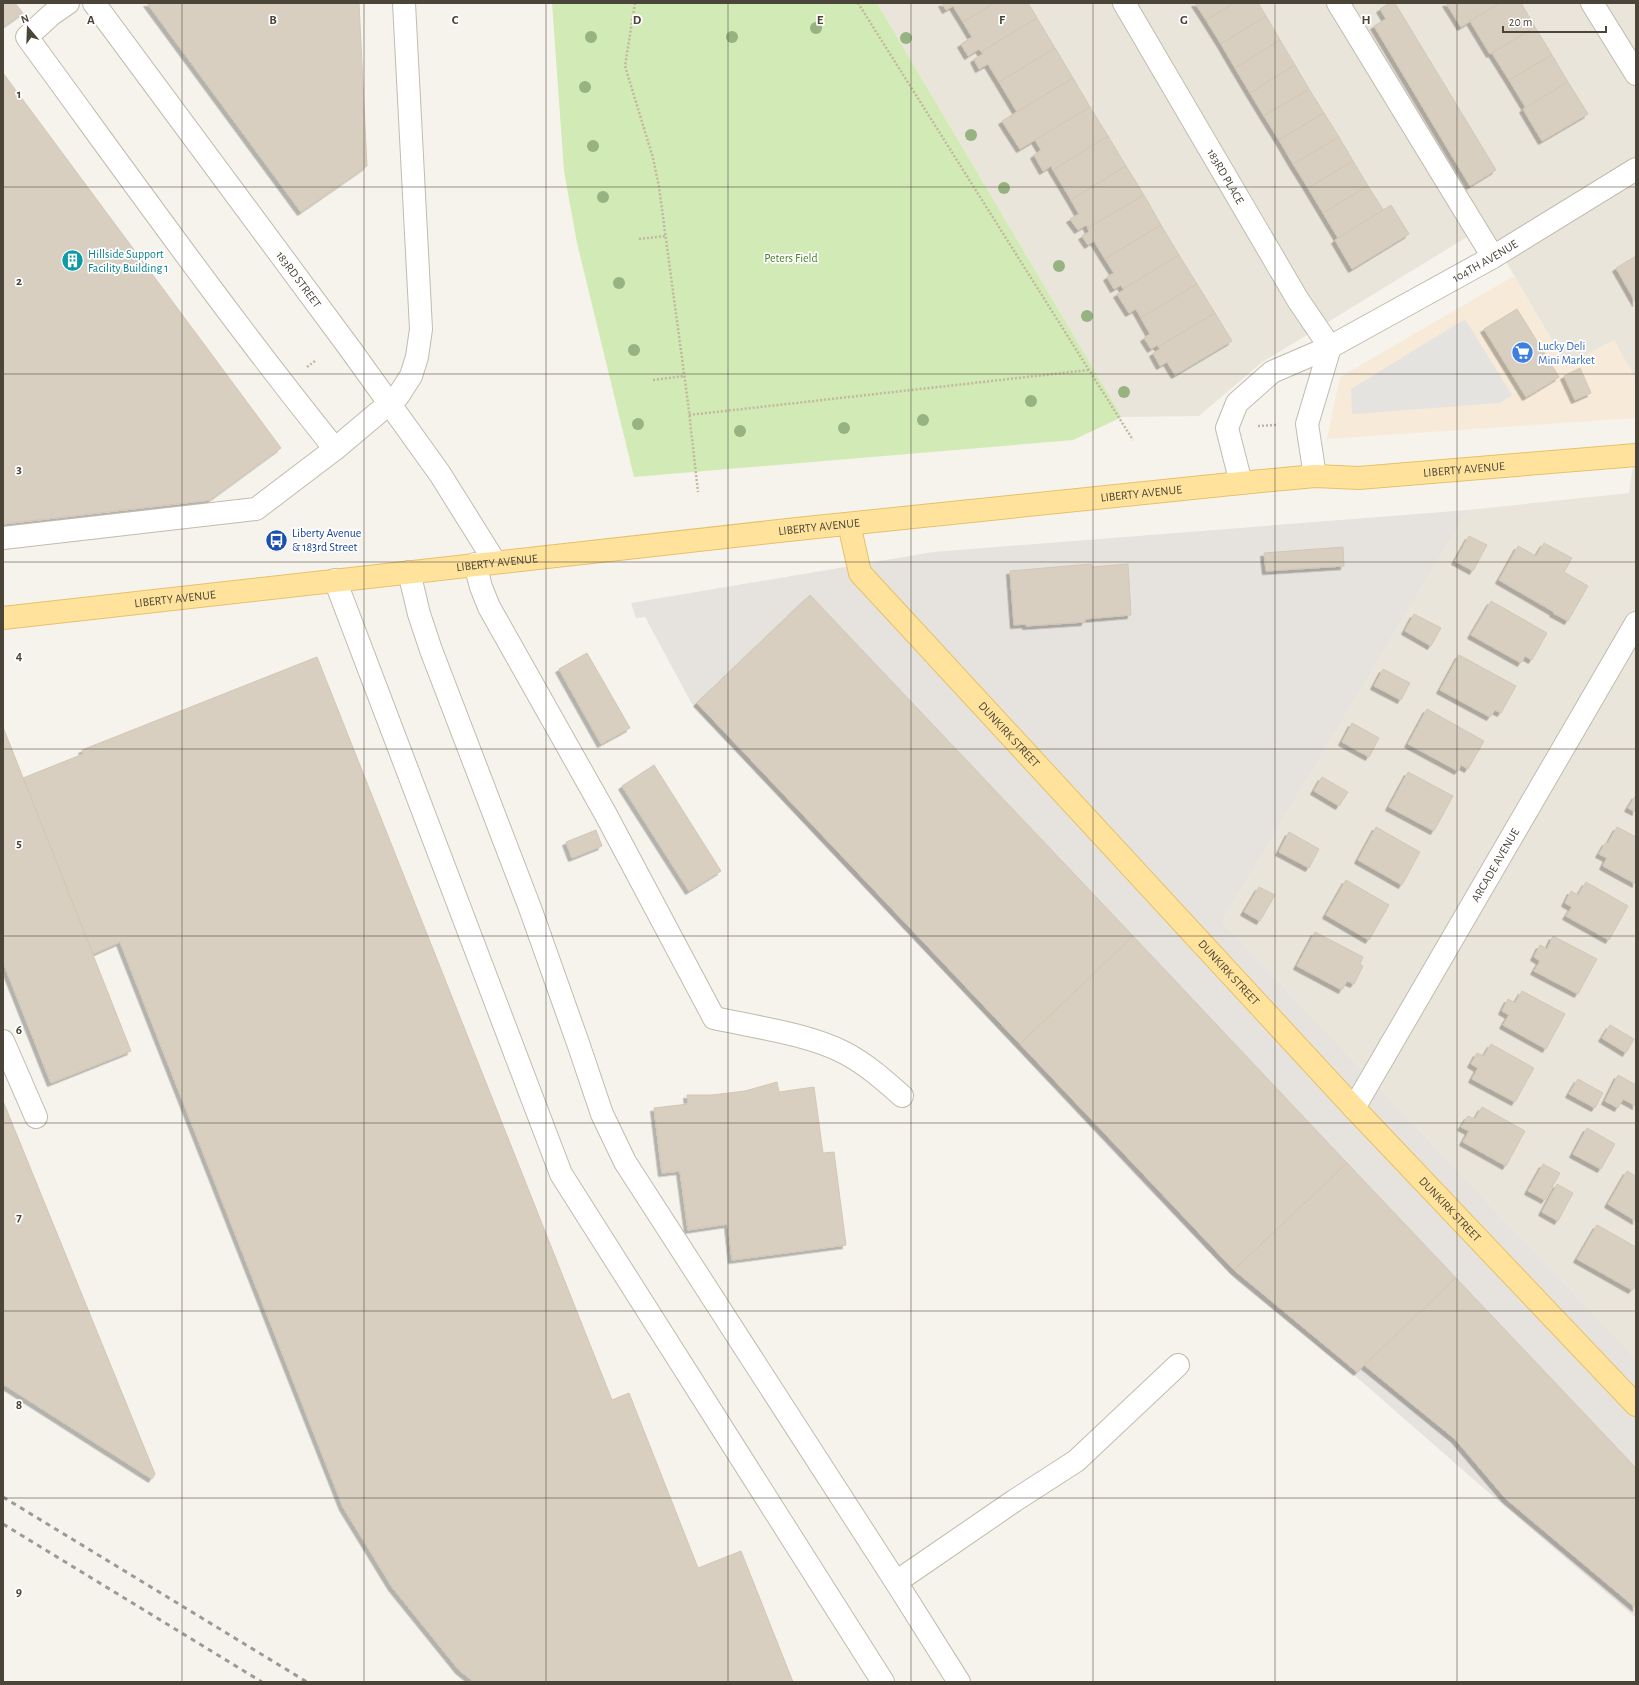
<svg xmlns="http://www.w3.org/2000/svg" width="1639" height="1685" font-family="'Alegreya Sans',sans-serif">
  <defs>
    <filter id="shadow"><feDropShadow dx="-3.5" dy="3.5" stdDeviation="0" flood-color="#0004"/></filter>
  </defs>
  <rect width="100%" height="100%" fill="#f6f3ec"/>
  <g fill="#eae5da">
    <polygon points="877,3 1636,3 1636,380 1614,340 1567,366 1485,226 1261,363 1199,416 1122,417"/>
    <polygon points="1636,444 1636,1359 1222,922 1468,510 1629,493"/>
  </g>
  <polygon fill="#f7ead8" points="1514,276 1567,366 1614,340 1636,380 1636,418 1327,439 1340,377"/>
  <polygon fill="#e6e2dd" points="1468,510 1222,922 1636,1359 1636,1618 1488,1492 1361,1381 1236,1280 1136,1176 692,704 645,617 636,618 631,603 933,552"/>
  <polygon fill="#d2eab5" points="552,3 877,3 1122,417 1073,440 634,477 577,243 564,171"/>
  <polygon fill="#e5e3e0" points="1465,319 1512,395 1500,403 1352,414 1351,389"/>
  <g fill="#d8cfc1" stroke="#d3c7b4" filter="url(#shadow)">
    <polygon points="3,3 15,3 23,13 3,27"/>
    <polygon points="147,3 359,3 367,166 301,212"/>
    <polygon points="942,3 995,3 963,22 953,6 946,10"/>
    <polygon points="995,3 1028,3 1037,18 981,52 979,49 968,56 961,44 972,37 963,22"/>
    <polygon points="1195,3 1234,3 1206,20"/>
    <polygon points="1234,3 1258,3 1266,16 1221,44 1206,20"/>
    <polygon points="1390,3 1395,3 1496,170 1470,186 1374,26 1386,19 1380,9"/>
    <polygon points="1446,3 1500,3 1461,27"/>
    <polygon points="1500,3 1521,3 1535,27 1490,54 1470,21"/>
    <polygon points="1266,16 1280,40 1235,68 1221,44"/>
    <polygon points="1037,18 1055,48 999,82 988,64 979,69 974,59 983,54 981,52"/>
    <polygon points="1535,27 1552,55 1509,80 1492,53"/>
    <polygon points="1280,40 1295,65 1250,93 1235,68"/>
    <polygon points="1055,48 1073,78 1017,112 999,82"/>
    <polygon points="1552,55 1568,82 1526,108 1509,80"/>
    <polygon points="1295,65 1309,89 1264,116 1250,93"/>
    <polygon points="3,73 281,448 210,500 3,524"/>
    <polygon points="1073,78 1090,107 1020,149 1002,121"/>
    <polygon points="1568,82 1588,114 1542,141 1523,109"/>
    <polygon points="1309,89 1324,113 1279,140 1264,116"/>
    <polygon points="1090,107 1108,136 1053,170 1051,166 1043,171 1034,155 1041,150 1035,140"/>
    <polygon points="1324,113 1339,137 1293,164 1279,140"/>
    <polygon points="1108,136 1126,166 1071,200 1053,170"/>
    <polygon points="1339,137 1353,161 1308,188 1293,164"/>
    <polygon points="1353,161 1368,186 1323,213 1308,188"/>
    <polygon points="1126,166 1144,195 1088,228 1086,225 1078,230 1070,219 1079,214 1071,200"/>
    <polygon points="1368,186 1384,211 1338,238 1323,213"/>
    <polygon points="1144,195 1161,225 1105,259 1094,241 1088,245 1082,236 1089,232 1088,228"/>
    <polygon points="1391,205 1409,234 1352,269 1335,240"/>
    <polygon points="1161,225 1179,255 1123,289 1121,285 1114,289 1107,277 1114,273 1105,259"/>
    <polygon points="1179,255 1197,284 1141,318 1136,309 1129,313 1117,294 1124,290 1123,289"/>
    <polygon points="1636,256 1636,303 1616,268"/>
    <polygon points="1197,284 1215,313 1158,347 1157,345 1151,349 1144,338 1150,334 1141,318"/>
    <polygon points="1517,309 1559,377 1526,397 1484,329"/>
    <polygon points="1215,313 1232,341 1175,375 1167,362 1160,366 1153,353 1160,349 1158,347"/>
    <polygon points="1580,368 1591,393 1575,400 1564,376"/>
    <polygon points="1469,536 1487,545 1473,571 1455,561"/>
    <polygon points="1544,543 1572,558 1564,572 1588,586 1568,621 1553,613 1554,612 1499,580 1518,546 1536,556"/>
    <polygon points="1343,547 1344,566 1266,571 1264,553"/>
    <polygon points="1091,564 1092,567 1128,564 1131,615 1085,619 1085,622 1026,626 1026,624 1014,625 1010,571"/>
    <polygon points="810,595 1133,936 1020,1044 697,703"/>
    <polygon points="1491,601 1547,633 1532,660 1525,656 1521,663 1471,635"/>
    <polygon points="1414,614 1441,628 1431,646 1405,631"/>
    <polygon points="587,653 630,728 601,744 559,669"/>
    <polygon points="1459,655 1516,686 1501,713 1495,710 1490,717 1440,690"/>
    <polygon points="317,657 612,1400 629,1393 698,1568 741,1551 793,1682 474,1682 459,1670 392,1587 343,1507 120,942 93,954 23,778 83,754 82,750"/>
    <polygon points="1383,669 1410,683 1401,700 1374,686"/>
    <polygon points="1427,709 1484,741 1468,769 1461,765 1458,771 1408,744"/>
    <polygon points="1352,723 1379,738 1369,757 1342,742"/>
    <polygon points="3,727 131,1051 51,1083 3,962"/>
    <polygon points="654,765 721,871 689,891 622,786"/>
    <polygon points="1408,772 1453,796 1434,831 1389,807"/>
    <polygon points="1322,777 1348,792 1339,806 1314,791"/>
    <polygon points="1636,795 1636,812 1628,808"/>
    <polygon points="1376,827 1420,852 1402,885 1358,860"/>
    <polygon points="1617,827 1636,837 1636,884 1603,866 1607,858 1599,854 1606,842 1608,843"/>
    <polygon points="596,830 602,846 572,858 566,842"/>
    <polygon points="1289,832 1319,849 1309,868 1279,852"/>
    <polygon points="1346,880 1389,905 1369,940 1326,915"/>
    <polygon points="1586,882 1628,906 1609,940 1566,916 1572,907 1565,903 1571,891 1578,895"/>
    <polygon points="1259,887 1275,895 1260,921 1244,912"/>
    <polygon points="1315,932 1363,957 1360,964 1363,966 1354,984 1347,981 1342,990 1297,966"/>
    <polygon points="1133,936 1347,1163 1234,1270 1020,1044"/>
    <polygon points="1553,936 1597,959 1578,994 1534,971 1540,961 1534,957 1540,945 1547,949"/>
    <polygon points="1522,991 1565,1014 1546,1049 1503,1025 1509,1015 1502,1011 1508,999 1515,1003"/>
    <polygon points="1610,1025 1634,1039 1626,1053 1602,1038"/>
    <polygon points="1491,1044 1534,1068 1515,1102 1472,1079 1478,1068 1471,1064 1477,1053 1484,1056"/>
    <polygon points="1618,1075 1636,1085 1636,1106 1623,1099 1618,1108 1605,1101"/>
    <polygon points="1578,1079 1603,1093 1595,1108 1569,1094"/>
    <polygon points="777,1082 779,1092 814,1087 823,1153 834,1152 846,1245 732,1260 728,1224 688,1230 680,1171 662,1173 654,1108 688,1104 687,1095 712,1095 745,1091"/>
    <polygon points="3,1101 155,1474 152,1479 3,1384"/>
    <polygon points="1482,1107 1525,1131 1506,1166 1463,1142 1469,1131 1461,1127 1468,1116 1475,1119"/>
    <polygon points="1587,1128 1615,1144 1601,1169 1573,1154"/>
    <polygon points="1347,1163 1456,1278 1357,1372 1234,1270"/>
    <polygon points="1543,1164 1560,1173 1545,1200 1528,1191"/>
    <polygon points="1627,1171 1636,1176 1636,1221 1608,1204"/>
    <polygon points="1557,1184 1573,1193 1558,1221 1542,1212"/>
    <polygon points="1597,1225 1636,1247 1636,1286 1635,1286 1632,1290 1577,1259"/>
    <polygon points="1456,1278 1636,1468 1636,1608 1506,1499 1455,1439 1364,1365"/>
  </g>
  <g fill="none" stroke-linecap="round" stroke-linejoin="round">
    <defs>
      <g id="minor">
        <path d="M68,3L52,14L27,37C128,175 228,316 335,449"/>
        <path id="s1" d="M94,3L351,350L440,474L495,562"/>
        <path id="s2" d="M1124,3L1298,300L1330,347"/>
        <polyline points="1338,3 1493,257"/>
        <polyline points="1592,3 1636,74"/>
        <polyline points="1315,476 1307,424 1330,347"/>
        <path id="s3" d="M1241,483L1227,428L1237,403L1272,372L1330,347L1493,257L1636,169"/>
        <polyline points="3,538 256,509 335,449 398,396 411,376 417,357 421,329 404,3"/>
        <path d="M475,564L481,587L489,607L605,813L714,1018C755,1027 808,1034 845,1053C866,1064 884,1080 902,1096"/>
        <polyline points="409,572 419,614 431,650 530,908 578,1043 602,1114 625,1162 896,1582 959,1682"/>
        <polyline points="335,580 561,1174 883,1682"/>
        <polyline points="3,1041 36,1117"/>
        <path id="s4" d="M1354,1108L1636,623"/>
        <polyline points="896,1582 1014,1501 1076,1461 1178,1365"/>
      </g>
      <g id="major">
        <path id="s5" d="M849,524L860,573L1354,1108L1636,1405"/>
        <path id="s6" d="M3,618L797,529L1241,483L1315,476L1359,478L1636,455"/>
      </g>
    </defs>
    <use href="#minor" stroke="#c2bbae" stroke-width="24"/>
    <use href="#major" stroke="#e6c16a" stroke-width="24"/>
    <g stroke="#c4b79f" stroke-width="2.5" stroke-dasharray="2 2" stroke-linecap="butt">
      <polyline points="635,3 625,66 653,158 659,187 688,403 698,492"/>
      <polyline points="858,3 1133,440"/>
      <polyline points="639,239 666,236"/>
      <polyline points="307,367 315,361"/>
      <polyline points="653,380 684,376"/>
      <polyline points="689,415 1089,370"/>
      <polyline points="1258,426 1276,425"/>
    </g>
    <use href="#minor" stroke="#fff" stroke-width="22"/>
    <use href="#major" stroke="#ffe39c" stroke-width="22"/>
    <g stroke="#9a9a9a" stroke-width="3" stroke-dasharray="5 5" stroke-linecap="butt">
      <polyline points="3,1497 307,1682"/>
      <polyline points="3,1524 262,1682"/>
    </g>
  </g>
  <g fill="#97b381">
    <circle cx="816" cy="28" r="6"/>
    <circle cx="591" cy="37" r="6"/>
    <circle cx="732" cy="37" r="6"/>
    <circle cx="906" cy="38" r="6"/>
    <circle cx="585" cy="87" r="6"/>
    <circle cx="971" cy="135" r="6"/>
    <circle cx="593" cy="146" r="6"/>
    <circle cx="1004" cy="188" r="6"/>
    <circle cx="603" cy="197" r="6"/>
    <circle cx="1059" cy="266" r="6"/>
    <circle cx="619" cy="283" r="6"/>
    <circle cx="1087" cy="316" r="6"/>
    <circle cx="634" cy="350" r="6"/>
    <circle cx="1124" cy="392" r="6"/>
    <circle cx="1031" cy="401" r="6"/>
    <circle cx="923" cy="420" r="6"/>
    <circle cx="638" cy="424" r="6"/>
    <circle cx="844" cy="428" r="6"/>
    <circle cx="740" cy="431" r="6"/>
  </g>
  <path fill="none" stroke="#4b4439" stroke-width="1" stroke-opacity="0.55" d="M182,3V1682M364,3V1682M546,3V1682M728,3V1682M911,3V1682M1093,3V1682M1275,3V1682M1457,3V1682M3,187H1636M3,374H1636M3,562H1636M3,749H1636M3,936H1636M3,1123H1636M3,1311H1636M3,1498H1636"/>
  <defs>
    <symbol id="building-disc" viewBox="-11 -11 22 22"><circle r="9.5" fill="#0f9aa8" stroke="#fff"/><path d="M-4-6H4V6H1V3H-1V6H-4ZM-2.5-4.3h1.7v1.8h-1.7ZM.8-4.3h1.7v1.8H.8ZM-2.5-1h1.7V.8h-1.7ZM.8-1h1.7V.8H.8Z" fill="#fff"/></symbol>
    <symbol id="supermarket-disc" viewBox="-11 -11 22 22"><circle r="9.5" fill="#3f7fe0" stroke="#fff"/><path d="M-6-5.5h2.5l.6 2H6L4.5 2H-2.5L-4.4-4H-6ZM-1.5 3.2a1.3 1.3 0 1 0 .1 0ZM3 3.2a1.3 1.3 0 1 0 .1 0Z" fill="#fff"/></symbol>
    <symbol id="bus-disc" viewBox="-11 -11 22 22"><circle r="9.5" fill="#1a4fb4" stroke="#fff"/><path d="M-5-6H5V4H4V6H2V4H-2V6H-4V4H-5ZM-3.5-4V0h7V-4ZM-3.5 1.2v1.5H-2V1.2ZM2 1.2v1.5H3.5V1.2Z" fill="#fff"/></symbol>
  </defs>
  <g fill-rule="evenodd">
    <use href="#building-disc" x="60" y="248" width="25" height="25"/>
    <use href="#supermarket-disc" x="1510" y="340" width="25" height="25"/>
    <use href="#bus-disc" x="264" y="528" width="25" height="25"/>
  </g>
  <g text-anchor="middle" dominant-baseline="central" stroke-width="3.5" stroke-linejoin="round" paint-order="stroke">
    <g font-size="12" fill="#4b4439" stroke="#fff">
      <text stroke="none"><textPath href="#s2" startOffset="201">183RD PLACE</textPath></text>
      <text stroke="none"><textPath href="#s3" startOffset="371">104TH AVENUE</textPath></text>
      <text stroke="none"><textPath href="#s1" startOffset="344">183RD STREET</textPath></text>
      <text stroke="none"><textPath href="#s6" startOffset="1469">LIBERTY AVENUE</textPath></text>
      <text stroke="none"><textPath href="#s6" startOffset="1145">LIBERTY AVENUE</textPath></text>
      <text stroke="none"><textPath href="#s6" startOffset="821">LIBERTY AVENUE</textPath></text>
      <text stroke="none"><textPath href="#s6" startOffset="497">LIBERTY AVENUE</textPath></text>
      <text stroke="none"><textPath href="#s6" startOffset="173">LIBERTY AVENUE</textPath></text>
      <text stroke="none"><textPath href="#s5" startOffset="270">DUNKIRK STREET</textPath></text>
      <text stroke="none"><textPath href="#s4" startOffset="281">ARCADE AVENUE</textPath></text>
      <text stroke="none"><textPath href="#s5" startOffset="594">DUNKIRK STREET</textPath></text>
      <text stroke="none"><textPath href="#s5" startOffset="918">DUNKIRK STREET</textPath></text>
    </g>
    <g font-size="12" fill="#0d838f" stroke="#fff" text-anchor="start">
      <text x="88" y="254">Hillside Support<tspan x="88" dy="14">Facility Building 1</tspan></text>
    </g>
    <g font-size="12" fill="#4a7f2a" stroke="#fff">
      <text x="791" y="258">Peters Field</text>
    </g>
    <g font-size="12" fill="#366cbe" stroke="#fff" text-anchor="start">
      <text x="1538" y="346">Lucky Deli<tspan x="1538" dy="14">Mini Market</tspan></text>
    </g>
    <g font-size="12" fill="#164399" stroke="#fff" text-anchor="start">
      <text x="292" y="533">Liberty Avenue<tspan x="292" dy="14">&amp; 183rd Street</tspan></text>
    </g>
  </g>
  <g font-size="13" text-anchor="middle" font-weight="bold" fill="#4b4439" stroke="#fff" stroke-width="3.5" stroke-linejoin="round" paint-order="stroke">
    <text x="91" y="24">A</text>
    <text x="273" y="24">B</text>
    <text x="455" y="24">C</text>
    <text x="637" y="24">D</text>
    <text x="820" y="24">E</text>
    <text x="1002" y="24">F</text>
    <text x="1184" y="24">G</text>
    <text x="1366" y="24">H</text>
    <text x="19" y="98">1</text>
    <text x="19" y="285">2</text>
    <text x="19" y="473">3</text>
    <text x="19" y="660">4</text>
    <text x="19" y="847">5</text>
    <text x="19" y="1034">6</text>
    <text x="19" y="1221">7</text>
    <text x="19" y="1409">8</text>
    <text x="19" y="1596">9</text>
  </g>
  <rect width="1639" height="1685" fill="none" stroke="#4b4439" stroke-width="8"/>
  <g transform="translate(28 28) rotate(341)" stroke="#ffffff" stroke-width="3" paint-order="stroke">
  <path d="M0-3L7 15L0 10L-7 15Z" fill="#4b4439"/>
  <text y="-6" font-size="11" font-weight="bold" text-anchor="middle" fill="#4b4439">N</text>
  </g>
  <path d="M1503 26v6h103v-6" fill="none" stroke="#4b4439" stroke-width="2"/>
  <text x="1509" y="26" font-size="12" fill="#4b4439" stroke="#ffffff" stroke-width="3" paint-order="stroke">20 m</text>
</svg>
